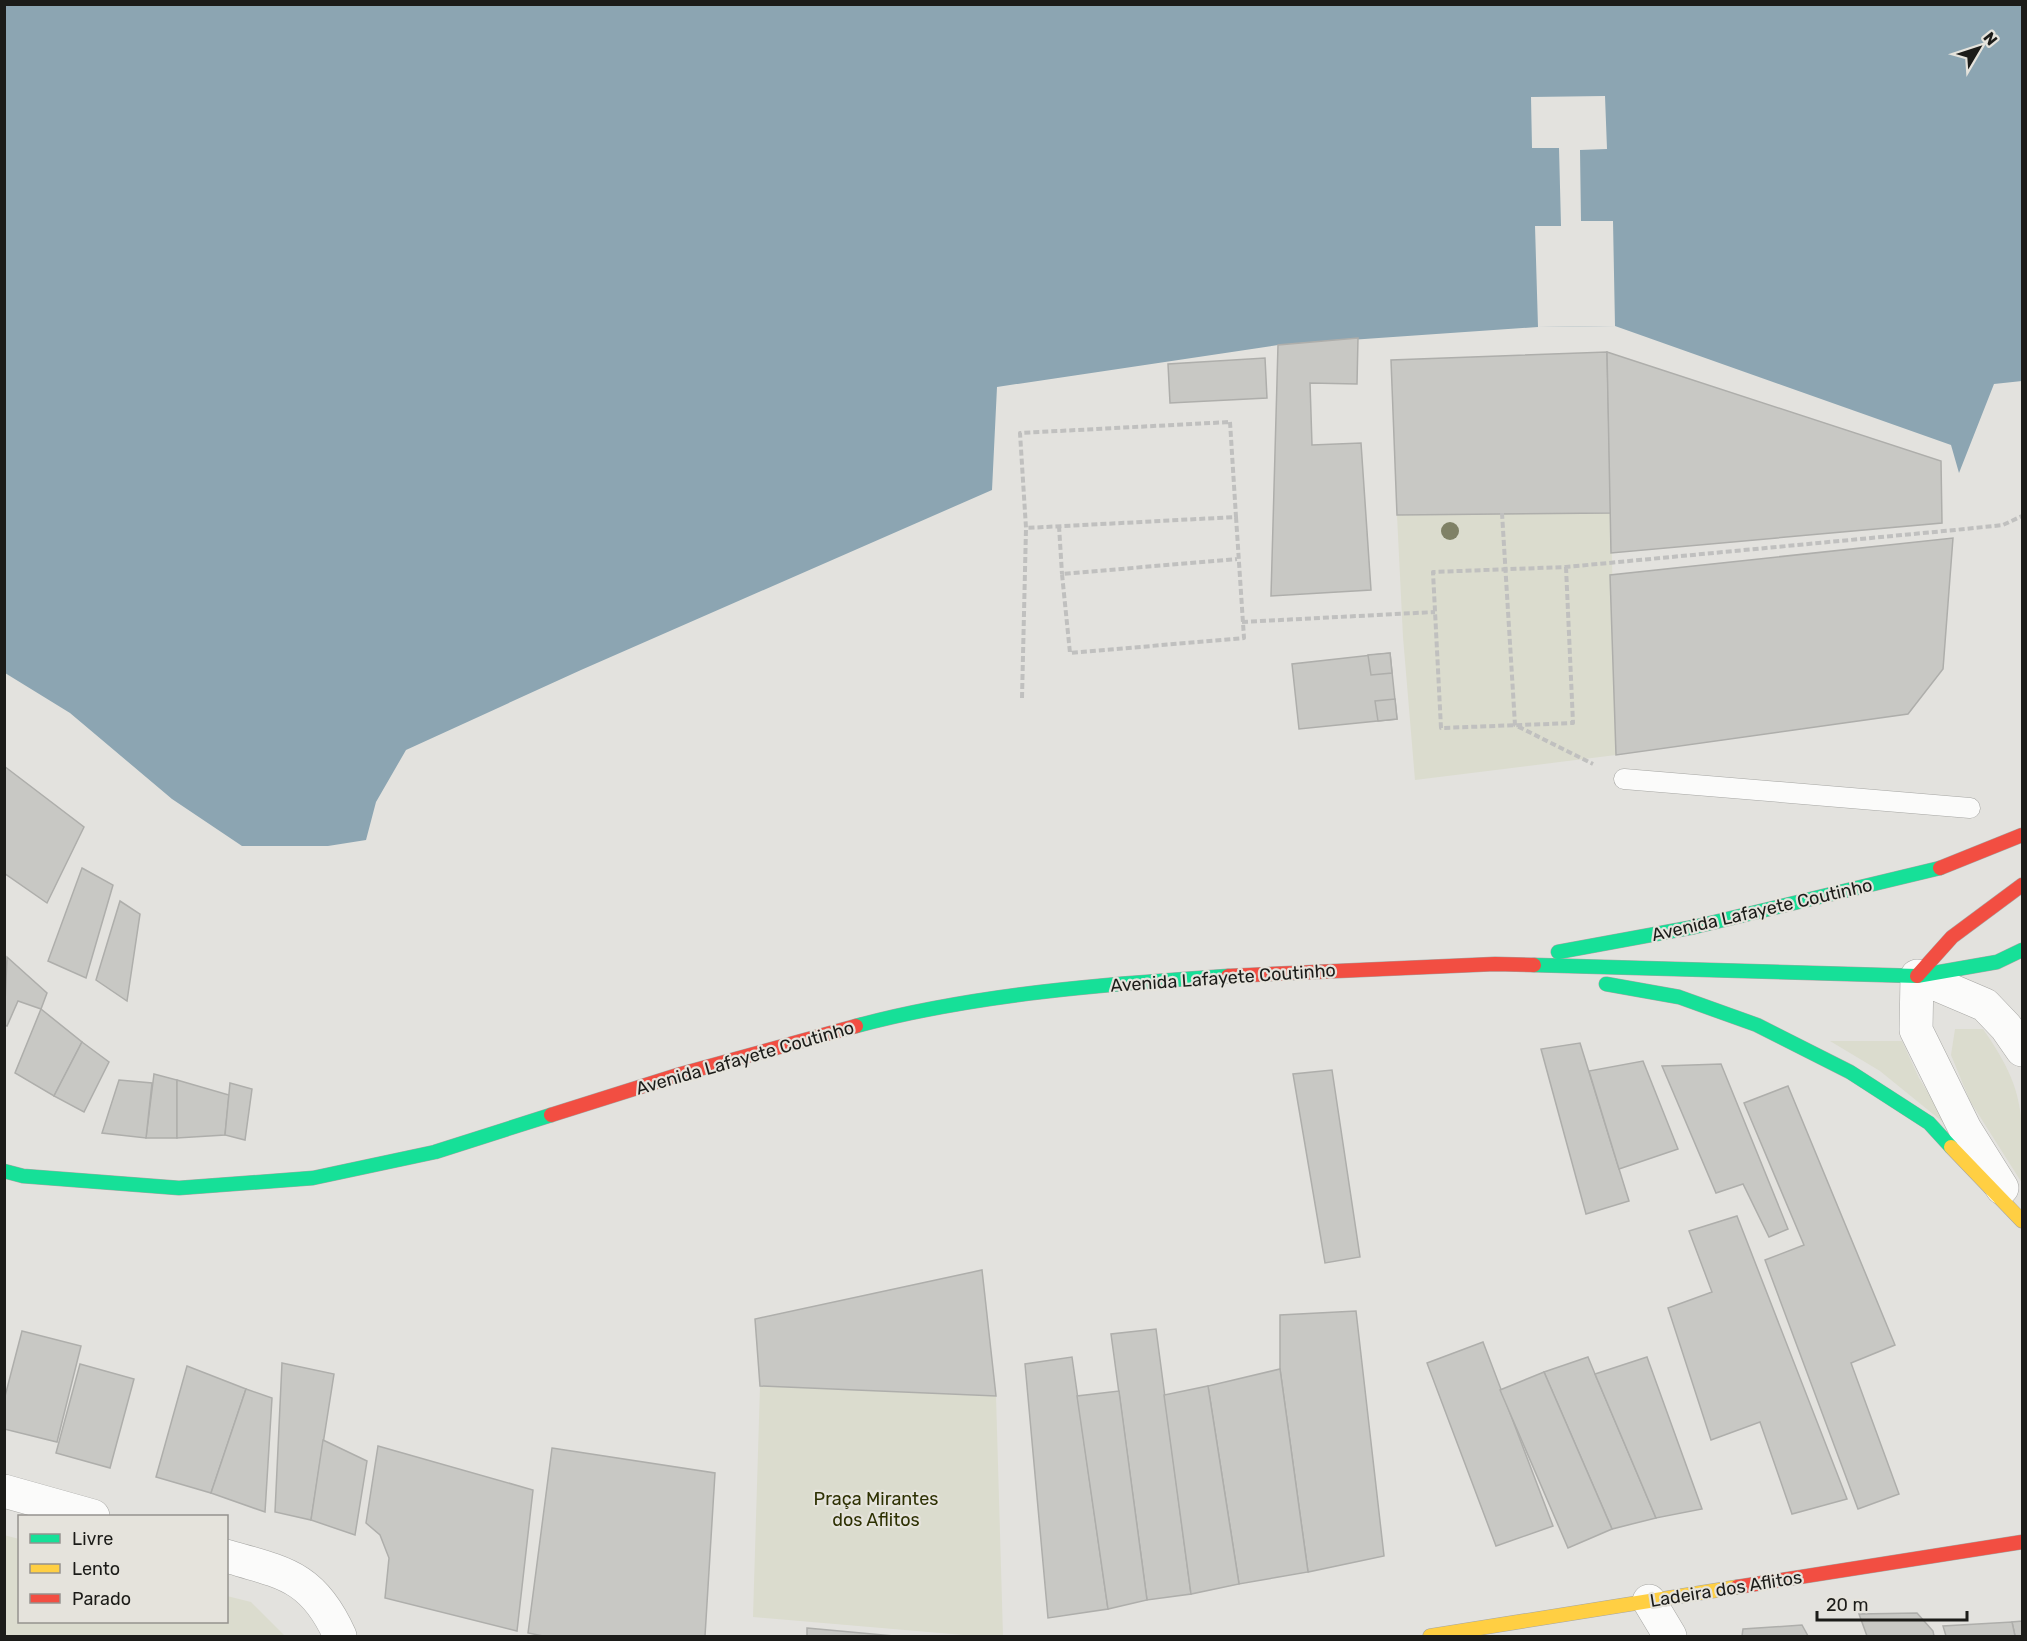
<svg xmlns="http://www.w3.org/2000/svg" width="2027" height="1641" font-family="Rubik,sans-serif">
  <rect width="100%" height="100%" fill="#e3e2de"/>
  <g fill="#dbdcce">
    <polygon points="1611,513 1616,755 1415,780 1403,637 1397,515"/>
    <path d="M1955,1029H1983C2025,1089 2023,1112 2022,1183L1970,1101L1951,1055Z"/>
    <polygon points="1830,1041 1902,1041 1919,1078 1949,1127 1880,1071"/>
    <polygon points="760,1386 996,1396 1003,1636 975,1636 753,1617"/>
    <polygon points="4,1535 19,1539 20,1622 226,1622 227,1596 251,1602 285,1636 5,1636"/>
  </g>
  <polygon fill="#8ca5b2" points="5,5 2022,5 2022,381 1994,384 1959,473 1951,445 1615,326 1538,327 1278,345 997,387 992,490 581,670 406,750 376,802 366,840 328,846 242,846 172,799 70,713 5,673"/>
  <polygon fill="#e3e2de" points="1605,96 1607,149 1580,150 1581,221 1613,221 1615,326 1538,327 1535,226 1561,226 1559,148 1532,148 1531,97"/>
  <g fill="#c8c8c4" stroke="#aeaeab" stroke-width="1.5">
    <polygon points="1358,338 1357,384 1310,383 1312,445 1361,443 1371,590 1271,596 1278,345"/>
    <polygon points="1607,352 1611,513 1397,515 1391,360"/>
    <polygon points="1607,352 1941,461 1942,523 1611,553"/>
    <polygon points="1265,358 1267,398 1170,403 1168,364"/>
    <polygon points="1953,538 1943,669 1908,714 1616,755 1610,575"/>
    <polygon points="1390,653 1397,719 1299,729 1292,664"/>
    <polygon points="1390,653 1392,673 1371,675 1368,655"/>
    <polygon points="1395,699 1397,719 1378,721 1375,701"/>
    <polygon points="4,766 84,827 47,903 4,873"/>
    <polygon points="82,868 113,885 86,978 48,961"/>
    <polygon points="120,901 140,914 127,1001 96,980"/>
    <polygon points="7,957 47,993 41,1009 18,1001 7,1026 4,1025"/>
    <polygon points="41,1009 82,1042 54,1096 15,1073"/>
    <polygon points="82,1042 109,1062 84,1112 54,1096"/>
    <polygon points="1580,1043 1629,1201 1586,1214 1541,1049"/>
    <polygon points="1643,1061 1678,1149 1619,1169 1589,1071"/>
    <polygon points="1721,1064 1788,1229 1769,1237 1743,1184 1716,1193 1662,1066"/>
    <polygon points="1332,1070 1360,1257 1325,1263 1293,1074"/>
    <polygon points="154,1074 177,1080 177,1138 146,1138"/>
    <polygon points="119,1080 152,1083 146,1138 102,1133"/>
    <polygon points="177,1080 229,1095 225,1135 177,1138"/>
    <polygon points="230,1083 252,1089 245,1140 225,1135"/>
    <polygon points="1788,1086 1895,1345 1851,1363 1899,1494 1858,1509 1765,1260 1804,1245 1744,1103"/>
    <polygon points="1737,1216 1847,1499 1792,1514 1760,1422 1711,1440 1668,1308 1712,1292 1689,1231"/>
    <polygon points="982,1270 996,1396 760,1386 755,1319"/>
    <polygon points="1356,1311 1384,1556 1308,1572 1280,1369 1280,1315"/>
    <polygon points="1156,1329 1191,1594 1147,1600 1111,1334"/>
    <polygon points="22,1331 81,1346 57,1442 4,1429 4,1400"/>
    <polygon points="1483,1342 1553,1526 1496,1546 1427,1363"/>
    <polygon points="1072,1357 1108,1609 1048,1618 1025,1364"/>
    <polygon points="1588,1357 1595,1374 1656,1518 1612,1529 1544,1372"/>
    <polygon points="1647,1357 1702,1509 1656,1518 1595,1374"/>
    <polygon points="282,1363 334,1374 311,1520 275,1512"/>
    <polygon points="80,1364 134,1379 110,1468 56,1453"/>
    <polygon points="187,1366 246,1389 211,1493 156,1477"/>
    <polygon points="1280,1369 1308,1572 1239,1584 1208,1386"/>
    <polygon points="1544,1372 1612,1529 1568,1548 1500,1390"/>
    <polygon points="1208,1386 1239,1584 1191,1594 1164,1395"/>
    <polygon points="246,1389 272,1398 265,1512 211,1493"/>
    <polygon points="1119,1391 1147,1600 1108,1609 1077,1396"/>
    <polygon points="323,1440 367,1461 355,1535 311,1520"/>
    <polygon points="378,1446 533,1490 517,1631 385,1598 389,1558 380,1535 366,1523"/>
    <polygon points="552,1448 715,1473 705,1636 543,1636 528,1633"/>
    <polygon points="1917,1613 1933,1631 1934,1636 1867,1636 1859,1614"/>
    <polygon points="2022,1621 2022,1636 2015,1636 2012,1622"/>
    <polygon points="2012,1622 2015,1636 1946,1636 1943,1626"/>
    <polygon points="1802,1625 1808,1636 1742,1636 1743,1629"/>
    <polygon points="807,1628 894,1636 807,1636"/>
  </g>
  <g fill="none" stroke-linecap="round" stroke-linejoin="round">
    <defs>
      <polyline id="lane" points="1624,779 1970,808"/>
      <g id="street">
        <polyline points="2002,1188 1965,1129 1916,1030 1917,976 1985,1005 2006,1027 2022,1050"/>
        <polyline points="4,1491 93,1516"/>
        <path d="M226,1556C285,1573 313,1576 340,1636"/>
        <polyline points="1649,1601 1670,1636"/>
      </g>
      <g id="fast">
        <polyline points="1558,952 1694,927 1940,868"/>
        <polyline points="1534,965 1917,976 1997,962 2022,950"/>
        <polyline points="1606,984 1679,997 1757,1025 1850,1072 1929,1123 1951,1147"/>
        <path d="M856,1026C975,994 1106,984 1228,976"/>
        <polyline points="4,1171 23,1176 179,1188 313,1178 435,1152 551,1115"/>
      </g>
      <g id="slow">
        <polyline points="1951,1147 2022,1221"/>
        <polyline points="1430,1636 1737,1587"/>
      </g>
      <g id="jam">
        <polyline points="1940,868 2022,835"/>
        <polyline points="1228,976 1495,964 1534,965"/>
        <polyline points="1917,976 1952,937 2022,885"/>
        <polyline points="551,1115 681,1074 856,1026"/>
        <polyline points="1737,1587 2022,1542"/>
      </g>
    </defs>
    <use href="#lane" stroke="#a6a6a3" stroke-width="21"/>
    <use href="#street" stroke="#a6a6a3" stroke-width="34"/>
    <use href="#fast" stroke="#a6a6a3" stroke-width="15"/>
    <use href="#slow" stroke="#a6a6a3" stroke-width="15"/>
    <use href="#jam" stroke="#a6a6a3" stroke-width="15"/>
    <g stroke="#c0c0bf" stroke-width="4" stroke-dasharray="6 3" stroke-linecap="butt">
      <polygon points="1230,422 1236,517 1026,528 1020,433"/>
      <polyline points="1502,513 1515,725 1593,764"/>
      <polyline points="1236,517 1244,638 1070,653 1062,574 1237,559"/>
      <polyline points="1059,526 1062,574"/>
      <polyline points="1566,567 1573,723 1441,728 1433,572 1566,567 1955,530 2003,525 2022,516"/>
      <polyline points="1242,622 1435,612"/>
      <polyline points="1022,698 1026,528"/>
    </g>
    <use href="#lane" stroke="#fbfbfa" stroke-width="20"/>
    <use href="#street" stroke="#fbfbfa" stroke-width="33"/>
    <use href="#fast" stroke="#16e098" stroke-width="14"/>
    <use href="#slow" stroke="#ffcf43" stroke-width="14"/>
    <use href="#jam" stroke="#f24e42" stroke-width="14"/>
  </g>
  <circle fill="#7f8166" cx="1450" cy="531" r="9"/>
  <g text-anchor="middle" dominant-baseline="central" stroke-width="4.5" stroke-linejoin="round" paint-order="stroke">
    <g font-size="18" fill="#1c1c19" stroke="#e5e3dc">
      <text transform="translate(1762 910) rotate(-13)">Avenida Lafayete Coutinho</text>
      <text transform="translate(1223 978) rotate(-4)">Avenida Lafayete Coutinho</text>
      <text transform="translate(745 1058) rotate(-16)">Avenida Lafayete Coutinho</text>
      <text transform="translate(1726 1589) rotate(-9)">Ladeira dos Aflitos</text>
    </g>
    <g font-size="18" fill="#2e3103" stroke="#e5e3dc">
      <text x="876" y="1499">Praça Mirantes<tspan x="876" dy="21">dos Aflitos</tspan></text>
    </g>
  </g>
  <rect width="2027" height="1641" fill="none" stroke="#1c1c19" stroke-width="12"/>
  <rect x="18" y="1515" width="210" height="108" fill="#e5e3dc" stroke="#95938e" stroke-width="1.5"/>
  <rect x="30" y="1534" width="30" height="9" fill="#16e098" stroke="#95938e" stroke-width="1.5"/>
  <text x="72" y="1545" font-size="18" fill="#1c1c19">Livre</text>
  <rect x="30" y="1564" width="30" height="9" fill="#ffcf43" stroke="#95938e" stroke-width="1.5"/>
  <text x="72" y="1575" font-size="18" fill="#1c1c19">Lento</text>
  <rect x="30" y="1594" width="30" height="9" fill="#f24e42" stroke="#95938e" stroke-width="1.5"/>
  <text x="72" y="1605" font-size="18" fill="#1c1c19">Parado</text>
  <g transform="translate(1979 48) rotate(51)" stroke="#e5e3dc" stroke-width="4.5" paint-order="stroke">
  <path d="M0-4.5L10 22L0 15L-10 22Z" fill="#1c1c19"/>
  <text y="-9" font-size="16" font-weight="bold" text-anchor="middle" fill="#1c1c19">N</text>
  </g>
  <path d="M1817 1611v9h150v-9" fill="none" stroke="#1c1c19" stroke-width="3"/>
  <text x="1826" y="1611" font-size="18" fill="#1c1c19" stroke="#e5e3dc" stroke-width="4.5" paint-order="stroke">20 m</text>
</svg>
